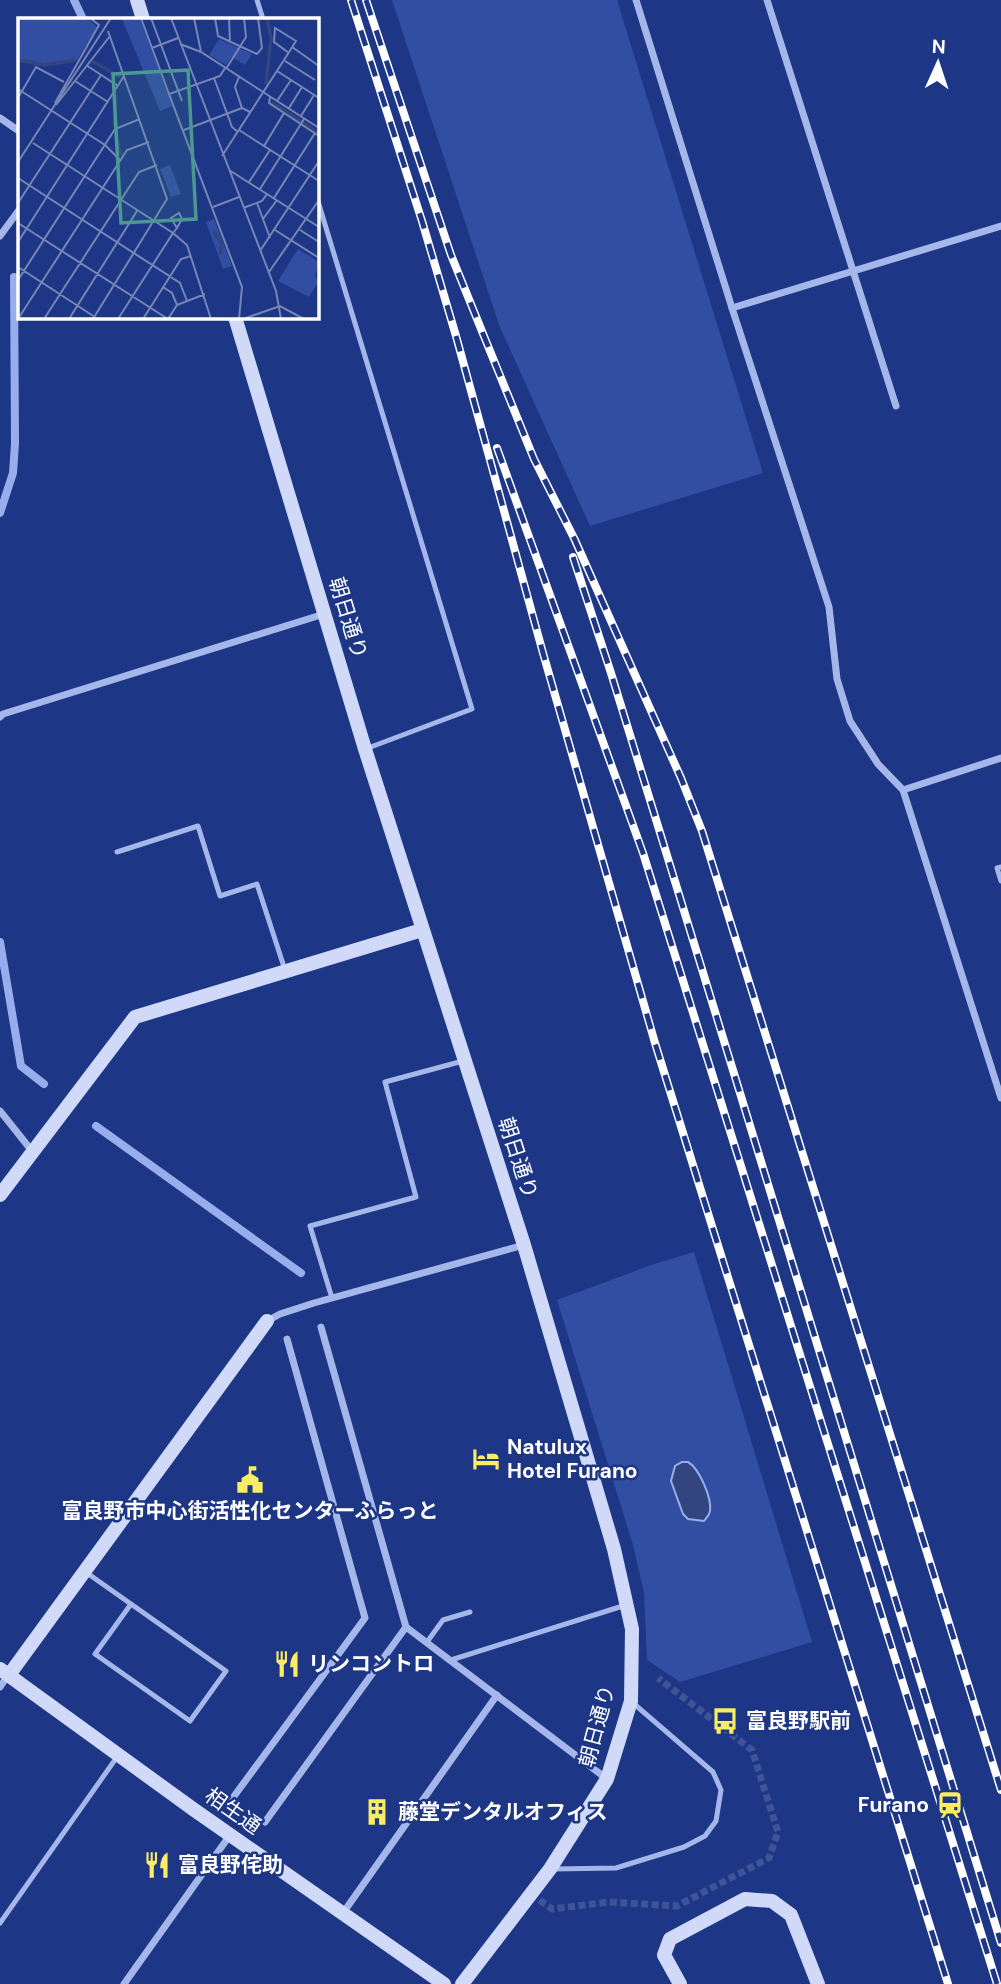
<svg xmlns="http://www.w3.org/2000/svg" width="1001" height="1984" font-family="'DM Sans','Noto Sans JP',sans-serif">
  <rect width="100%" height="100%" fill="#1d3685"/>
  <g fill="#314ea3">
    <polygon points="392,0 617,0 763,473 590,526 499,325"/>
    <polygon points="694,1252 812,1642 680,1682 647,1660 644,1593 633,1545 557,1300 654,1264"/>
  </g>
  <path fill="#334580" stroke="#98aeec" stroke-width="2" d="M682,1462H688C699,1468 712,1498 710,1511C709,1516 707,1517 704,1521L688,1519L683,1514L671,1481L675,1466Z"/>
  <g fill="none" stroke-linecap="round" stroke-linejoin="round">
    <g stroke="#98aeec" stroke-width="8">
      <polyline points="74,0 83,19"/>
      <polyline points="0,513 13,473 15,443 14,277"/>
      <polyline points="0,942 21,1066 44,1084"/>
      <polyline points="96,1126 301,1273"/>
    </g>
    <polyline stroke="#3f5497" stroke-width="7" stroke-dasharray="7 3.5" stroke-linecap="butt" points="531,1894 552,1909 609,1902 677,1906 769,1858 778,1832 752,1750 658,1678"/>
    <g stroke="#a5b7ea" stroke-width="5">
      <polyline points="257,0 263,19"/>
      <polyline points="317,198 472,709 368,748"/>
      <polyline points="117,852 198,826 220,896 257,884 285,970"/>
      <polyline points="1001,867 997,868 1001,881"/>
      <polyline points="332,1298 310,1226 416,1197 385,1082 463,1061"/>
      <polyline points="87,1573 226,1671 190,1721 95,1654 131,1604"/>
      <polyline points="427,1642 443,1620 470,1612"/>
      <polyline points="451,1660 626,1605"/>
      <polyline points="554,1869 616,1868 684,1847 705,1836 716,1821 721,1790 713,1772 633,1703"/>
      <polyline points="0,1923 117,1757"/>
    </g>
    <g stroke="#a5b7ea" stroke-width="7">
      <polyline points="636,0 732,308"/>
      <polyline points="767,0 896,406"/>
      <polyline points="0,118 19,131"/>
      <polyline points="1001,226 732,308 829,607 837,679 850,721 878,764 903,790 1001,1098"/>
      <polyline points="0,236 19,210"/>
      <polyline points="0,717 3,714 324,614"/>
      <polyline points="903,790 1001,758"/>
      <polyline points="0,1111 32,1151"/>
      <polyline points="267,1321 280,1314 314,1303 524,1245"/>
      <polyline points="321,1327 406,1627 607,1779"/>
      <polyline points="0,1687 8,1675"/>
      <polyline points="232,1799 365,1618 287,1339"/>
      <polyline points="265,1822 406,1627"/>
      <polyline points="343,1913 497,1695"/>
      <polyline points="124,1984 230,1835"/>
    </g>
    <g stroke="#d0daf8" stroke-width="14">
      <polyline points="137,0 143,19"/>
      <polyline points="235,317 365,749 524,1245 614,1549 632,1629 631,1701 607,1779 550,1869 462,1984"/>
      <polyline points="0,1195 135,1017 422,930"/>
      <polyline points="0,1669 193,1809 444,1984"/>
      <polyline points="9,1675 267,1321"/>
      <polyline points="680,1984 664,1955 670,1939 745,1899 772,1901 791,1915 818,1984"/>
    </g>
    <defs>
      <g id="rail">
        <polyline points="351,0 422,221 456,336 543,653 655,1043 948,1984"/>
        <polyline points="366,0 451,255 534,459 574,538 681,778 702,831 1001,1790"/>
        <polyline points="497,448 643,853 997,1984"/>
        <polyline points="573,557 611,673 1001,1943"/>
      </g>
    </defs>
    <use href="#rail" stroke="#fff" stroke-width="8"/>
    <use href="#rail" stroke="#1d3685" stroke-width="5" stroke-dasharray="16" stroke-linecap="butt"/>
  </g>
  <defs>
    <symbol id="hotel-bare" viewBox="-9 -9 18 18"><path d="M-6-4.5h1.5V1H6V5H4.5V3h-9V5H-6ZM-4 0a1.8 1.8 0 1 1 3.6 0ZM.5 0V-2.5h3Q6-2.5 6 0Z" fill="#faec63" stroke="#1d3685" stroke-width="2.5" paint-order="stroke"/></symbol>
    <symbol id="civic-bare" viewBox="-9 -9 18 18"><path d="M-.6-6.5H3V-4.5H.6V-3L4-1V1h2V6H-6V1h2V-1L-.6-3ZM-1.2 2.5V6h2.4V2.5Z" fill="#faec63" stroke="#1d3685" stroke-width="2.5" paint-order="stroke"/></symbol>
    <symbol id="restaurant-bare" viewBox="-9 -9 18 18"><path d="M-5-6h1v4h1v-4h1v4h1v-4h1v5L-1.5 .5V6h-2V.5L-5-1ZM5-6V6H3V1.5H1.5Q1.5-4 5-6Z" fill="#faec63" stroke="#1d3685" stroke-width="2.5" paint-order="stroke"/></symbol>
    <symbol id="bus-bare" viewBox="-9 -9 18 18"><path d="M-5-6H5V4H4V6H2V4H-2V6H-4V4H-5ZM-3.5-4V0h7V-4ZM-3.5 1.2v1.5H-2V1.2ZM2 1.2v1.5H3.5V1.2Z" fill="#faec63" stroke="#1d3685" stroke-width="2.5" paint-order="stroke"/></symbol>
    <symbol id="station-bare" viewBox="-9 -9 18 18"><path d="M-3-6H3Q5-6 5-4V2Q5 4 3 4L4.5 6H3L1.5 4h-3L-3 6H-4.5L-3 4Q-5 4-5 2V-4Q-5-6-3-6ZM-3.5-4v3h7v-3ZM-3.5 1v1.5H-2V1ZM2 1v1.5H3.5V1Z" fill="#faec63" stroke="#1d3685" stroke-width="2.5" paint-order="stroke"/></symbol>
    <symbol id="building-bare" viewBox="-9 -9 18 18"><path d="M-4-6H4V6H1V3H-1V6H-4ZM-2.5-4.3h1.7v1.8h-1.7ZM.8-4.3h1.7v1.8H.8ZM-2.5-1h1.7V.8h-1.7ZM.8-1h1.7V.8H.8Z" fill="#faec63" stroke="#1d3685" stroke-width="2.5" paint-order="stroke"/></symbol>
  </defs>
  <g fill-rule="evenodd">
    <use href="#hotel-bare" x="467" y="1440" width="38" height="38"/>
    <use href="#civic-bare" x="231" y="1461" width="38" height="38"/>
    <use href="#restaurant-bare" x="268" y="1645" width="38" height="38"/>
    <use href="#bus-bare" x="706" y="1702" width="38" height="38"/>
    <use href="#station-bare" x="931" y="1786" width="38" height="38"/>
    <use href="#building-bare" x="358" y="1793" width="38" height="38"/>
    <use href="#restaurant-bare" x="138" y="1846" width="38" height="38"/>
  </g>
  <g text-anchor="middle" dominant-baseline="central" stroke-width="5" stroke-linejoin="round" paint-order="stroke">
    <g font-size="21" fill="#fff" stroke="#1d3685">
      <text transform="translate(348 618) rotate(73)">朝日通り</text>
      <text transform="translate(518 1158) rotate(72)">朝日通り</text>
      <text transform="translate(597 1726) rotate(-75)">朝日通り</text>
      <text transform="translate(233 1811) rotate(35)">相生通</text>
    </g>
    <g font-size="21" font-weight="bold" fill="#fff" stroke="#1d3685" text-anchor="start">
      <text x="507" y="1447">Natulux<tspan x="507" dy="24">Hotel Furano</tspan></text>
      <text x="250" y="1511" text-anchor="middle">富良野市中心街活性化センターふらっと</text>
      <text x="308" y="1664">リンコントロ</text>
      <text x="746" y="1721">富良野駅前</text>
      <text x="929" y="1805" text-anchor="end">Furano</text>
      <text x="398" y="1812">藤堂デンタルオフィス</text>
      <text x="178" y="1865">富良野侘助</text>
    </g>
  </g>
  <g transform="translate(18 18)">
    <rect width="301" height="301" fill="#1d3685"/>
    <path d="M0,0H69L79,9L59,42L25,47L2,41ZM122,0L154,88L142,93L104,1ZM201,21L234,36L227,47L214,39L208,47L191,37ZM152,147L163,176L153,179L142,151ZM196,201L214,248L205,251L188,204ZM280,231L301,244L297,258L301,263L291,279L260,263Z" fill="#314ea3"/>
    <path fill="none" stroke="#334580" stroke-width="3.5" d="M0,42L26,47L58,42M74,43L102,59M248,66L253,20L249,0M253,84L301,115M96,108L98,77M97,116L103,137M195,213L204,225L202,237"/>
    <path fill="none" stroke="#7786b6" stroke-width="2" d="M123,0L151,76M133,0L164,83M153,0L258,273L263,301M176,0L183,34M197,0L200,18L239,36L244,30L240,0M211,0L212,24M162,26L183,34L301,110M274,29L301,48M134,30L160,20M267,43L297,62M68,47L100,68M207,50L202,58L151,76L224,269L221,301M208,51L228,19L226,0M259,53L301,80M221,59L217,69L224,90L232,94M196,60L214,109L220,114M57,63L90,84M0,71L87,127L102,142M252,79L251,85L301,118M0,80L18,49L46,64M259,83L273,62M37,85L81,7L72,0M38,87L92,18M271,90L284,69M283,98L296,77M166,112L224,90M221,112L301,163M15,125L155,215L100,301M246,128L266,95M204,138L266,42L278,23L257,10L256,24L271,35M0,144L93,0M211,152L301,209M0,160L162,265L169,283M231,164L252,132M242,171L286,101M256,180L297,115M0,185L83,57M239,185L252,220M195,189L221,179M225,190L244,183L249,176M245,201L259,182M0,205L150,301M159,210L153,200L161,195L164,201L159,210L155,215L169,227L193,301M257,212L301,240M282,212L301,224M0,224L106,58M242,233L301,143M0,249L80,301M251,254L301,182M0,262L97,111L122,101M145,269L154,275L159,287M0,301L109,132L131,124M26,301L121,154L139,147M51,301L119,193M75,301L149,181L90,13M125,301L163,241L173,238M150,301L159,287L187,276M225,301L262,288L286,301"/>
    <path fill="#4b9892" fill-opacity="0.15" stroke="#4b9892" stroke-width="3.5" d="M170,52L178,201L103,205L95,56Z"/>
    <rect width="301" height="301" fill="none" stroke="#fff" stroke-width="3.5"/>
  </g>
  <g transform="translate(938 63) rotate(3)" stroke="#1d3685" stroke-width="5" paint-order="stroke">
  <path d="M0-5L12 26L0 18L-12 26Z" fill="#ffffff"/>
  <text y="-10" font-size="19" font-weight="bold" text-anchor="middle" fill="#ffffff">N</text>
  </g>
</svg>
